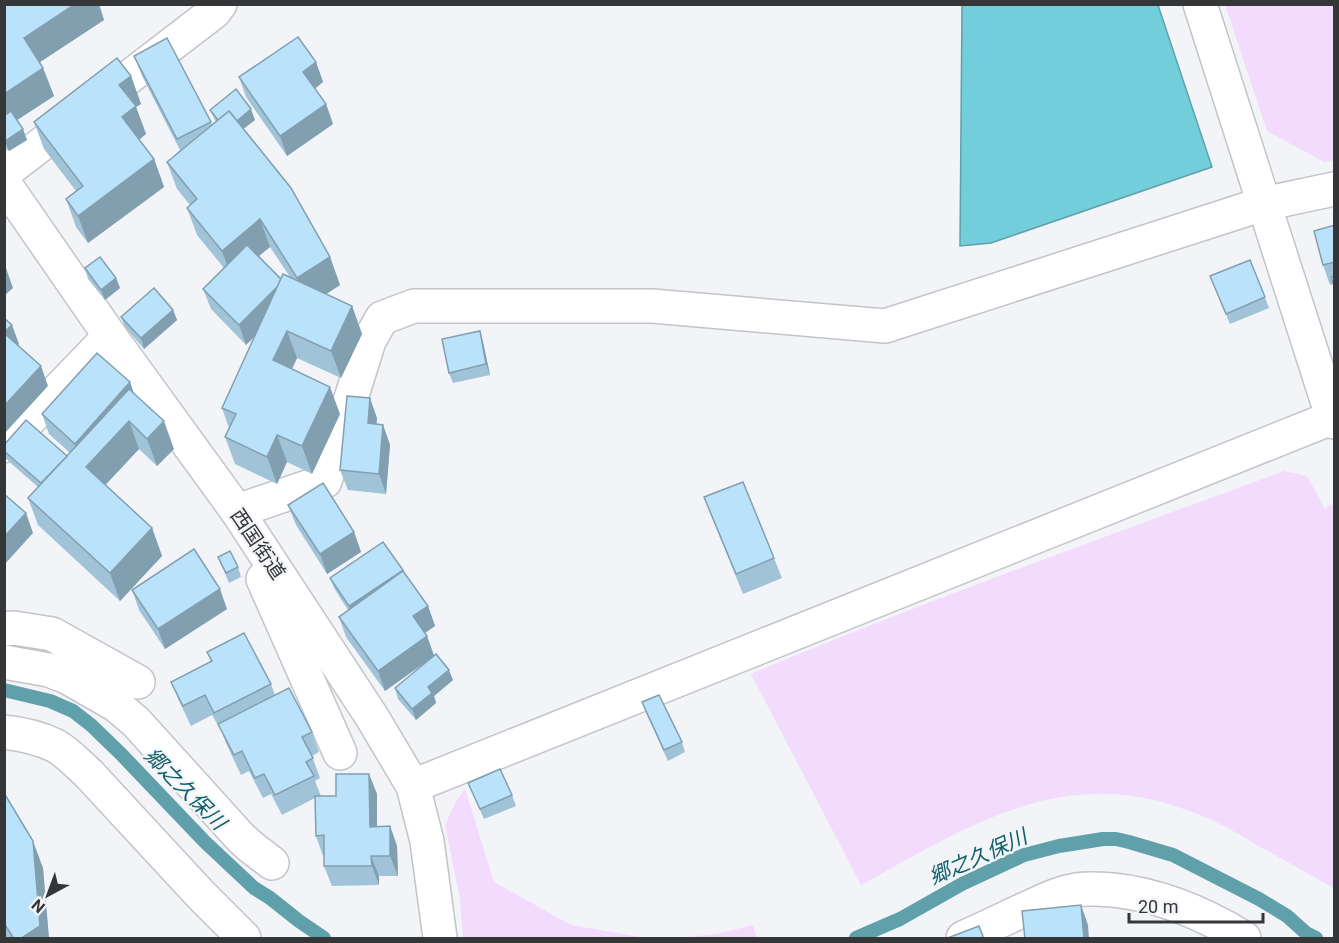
<svg xmlns="http://www.w3.org/2000/svg" width="1339" height="943" font-family="Roboto,'Noto Sans JP',sans-serif">
  <rect width="100%" height="100%" fill="#f2f4f8"/>
  <g fill="#f2dbfd">
    <polygon points="1225,5 1334,5 1334,160 1324,162 1267,131"/>
    <path d="M1284,471L1307,476L1325,509L1331,504L1334,507V888C1309,874 1284,860 1259,846C1234,831 1209,817 1181,808C1059,765 965,828 861,885L751,674C926,600 1106,537 1284,471Z"/>
    <polygon points="465,789 494,882 571,925 640,937 663,938 463,938 460,899 445,825 456,801"/>
    <polygon points="753,925 757,938 679,938 716,934"/>
  </g>
  <polygon fill="#72cedb" stroke="#60a0aa" stroke-width="1.5" points="962,5 1158,5 1212,167 991,243 960,246"/>
  <g fill="none" stroke-linecap="round" stroke-linejoin="round">
    <g stroke="#60a0aa" stroke-width="14">
      <polyline points="4,690 50,701 73,711 91,725 121,754 205,842 254,888 270,898 299,921 324,938"/>
      <polyline points="856,938 900,919 962,884 1024,855 1059,846 1103,839 1116,839 1129,842 1173,855 1259,899 1287,916 1306,933 1316,938"/>
    </g>
    <defs>
      <g id="minor">
        <polyline points="1200,4 1334,422"/>
        <polyline points="4,173 214,12 220,4"/>
        <polyline points="4,183 110,336 237,511 372,717 413,786 427,841 440,938"/>
        <polyline points="4,446 110,336"/>
        <polyline points="237,511 325,481 369,341 382,318 414,306 652,306 885,326 1263,204 1334,189"/>
        <polyline points="263,579 340,753"/>
        <polyline points="4,629 14,628 52,634 138,682"/>
        <polyline points="4,662 49,670 67,677 116,705 136,722 241,838 251,847 272,863"/>
        <path d="M4,732C22,734 40,738 56,746C68,753 79,765 89,774L201,895L244,938"/>
        <polyline points="413,786 1334,417"/>
        <path d="M963,938C983,929 1002,920 1021,911C1039,903 1057,893 1076,890C1089,888 1101,889 1113,890C1161,895 1203,913 1244,938"/>
      </g>
    </defs>
    <use href="#minor" stroke="#c2c4c8" stroke-width="36"/>
    <use href="#minor" stroke="#fff" stroke-width="33"/>
  </g>
  <g fill="#a0c3d8" fill-rule="evenodd">
    <polygon points="4,4 99,4 104,20 40,62 43,68 54,96 17,120 27,140 9,151 4,145"/>
    <path d="M134,56L211,122L212,125L216,122L210,110L255,120L243,129L330,257L340,285L326,294L352,306L362,334L341,378L297,358L292,369L340,414L312,474L287,462L277,484L235,464L225,437L229,428L222,408L255,336L246,345L211,309L203,289L224,268L197,235L187,208L190,205L177,189L167,162L180,150L142,76ZM270,247L290,277L281,279L259,256Z"/>
    <polygon points="316,62 323,82 315,89 326,104 333,124 287,156 246,97 239,77"/>
    <polygon points="131,76 141,104 136,107 146,134 139,140 154,159 164,187 88,243 76,227 66,199 76,191 44,149 34,122"/>
    <polygon points="1335,225 1335,289 1333,284 1330,285 1323,265"/>
    <polygon points="1250,260 1269,308 1230,324 1210,276"/>
    <polygon points="85,268 116,278 120,288 105,300 88,279"/>
    <polygon points="173,310 177,320 144,349 125,327 121,317"/>
    <polygon points="483,342 490,375 453,383 449,373"/>
    <polygon points="130,382 133,392 174,449 157,466 139,449 105,485 152,528 162,556 120,601 38,525 28,498 38,487 5,458 4,445 67,456 70,453 49,434 42,414"/>
    <polygon points="377,418 376,424 383,425 390,445 386,494 348,490 340,470"/>
    <polygon points="704,497 774,558 782,578 743,594"/>
    <polygon points="288,505 354,532 361,552 327,574 296,525"/>
    <polygon points="218,557 238,567 241,577 229,583"/>
    <polygon points="404,573 428,606 435,626 425,633 427,636 434,655 453,680 434,696 436,703 416,720 398,699 395,688 429,660 385,691 346,637 339,617 348,610 334,588 330,578"/>
    <polygon points="132,590 227,609 165,649 139,610"/>
    <polygon points="207,652 271,684 275,695 312,732 319,752 312,756 320,778 315,781 321,796 319,796 336,796 369,774 377,794 377,826 390,826 397,846 398,876 379,876 379,885 332,886 324,866 324,855 323,856 316,836 315,798 282,815 271,794 263,798 249,771 241,775 226,743 222,732 212,715 191,726 179,701 171,682 211,662"/>
    <polygon points="642,702 682,742 685,752 668,761 646,713"/>
    <polygon points="468,783 512,795 516,806 484,819"/>
    <polygon points="4,793 43,868 49,939 7,939 4,934"/>
  </g>
  <g fill="#829fb0">
    <polygon points="75,4 99,4 104,20 34,66 24,38"/>
    <polygon points="316,62 323,82 310,92 303,72"/>
    <polygon points="43,68 54,96 11,124 4,106 4,94"/>
    <polygon points="131,76 141,104 136,107 146,134 132,145 122,117 119,85"/>
    <polygon points="326,104 333,124 287,156 280,136"/>
    <polygon points="251,109 255,120 229,140 225,130"/>
    <polygon points="23,129 27,140 9,151 5,141"/>
    <polygon points="154,159 164,187 88,243 78,216"/>
    <polygon points="260,219 270,247 232,278 222,251"/>
    <polygon points="330,257 340,285 308,306 297,278"/>
    <polygon points="6,268 13,288 4,296 4,269"/>
    <polygon points="116,278 120,288 105,300 101,290"/>
    <polygon points="283,281 290,301 246,345 239,325"/>
    <polygon points="352,306 362,334 341,378 331,351"/>
    <polygon points="173,310 177,320 144,349 141,338"/>
    <polygon points="12,325 19,344 11,352 4,332"/>
    <polygon points="287,331 297,358 283,388 273,360"/>
    <polygon points="480,331 483,342 490,375 486,364"/>
    <polygon points="41,366 48,386 4,434 4,406"/>
    <polygon points="130,382 137,402 82,464 75,444"/>
    <polygon points="330,387 340,414 312,474 302,446"/>
    <polygon points="370,398 377,418 375,443 368,423"/>
    <polygon points="129,421 139,449 96,495 86,467"/>
    <polygon points="164,421 174,449 157,466 147,439"/>
    <polygon points="383,425 390,445 386,494 379,474"/>
    <polygon points="277,435 287,462 277,484 267,457"/>
    <polygon points="26,513 33,533 4,565 4,537"/>
    <polygon points="152,528 162,556 120,601 110,573"/>
    <polygon points="354,532 361,552 327,574 320,554"/>
    <polygon points="403,570 407,580 353,617 349,606"/>
    <polygon points="220,589 227,609 165,649 158,629"/>
    <polygon points="428,606 435,626 420,636 413,616"/>
    <polygon points="427,636 434,656 385,691 378,671"/>
    <polygon points="449,670 453,680 434,696 436,703 416,720 412,709 428,687"/>
    <polygon points="369,774 377,794 377,846 370,827"/>
    <polygon points="390,826 397,846 398,876 390,856"/>
    <polygon points="33,841 43,868 49,939 20,939"/>
    <polygon points="371,856 379,876 379,885 372,866"/>
    <polygon points="1081,905 1088,925 1089,939 1084,939"/>
  </g>
  <g fill="#bae3fb" stroke="#829fb0" stroke-width="1.5">
    <polygon points="4,4 75,4 24,38 43,68 4,94"/>
    <polygon points="298,37 316,62 303,72 326,104 280,136 239,77"/>
    <polygon points="167,38 211,122 177,139 134,56"/>
    <polygon points="117,58 131,76 119,85 136,106 122,117 154,159 78,216 66,199 83,186 34,122"/>
    <polygon points="236,89 251,109 237,121 229,111 218,120 210,110"/>
    <polygon points="4,109 7,114 11,111 23,129 5,141"/>
    <polygon points="229,111 291,188 330,257 297,278 260,219 222,251 187,208 197,199 167,162"/>
    <polygon points="1335,225 1335,262 1323,265 1314,231"/>
    <polygon points="247,245 281,279 278,286 239,325 203,289"/>
    <polygon points="100,257 116,278 101,290 85,268"/>
    <polygon points="1250,260 1265,297 1226,314 1210,276"/>
    <polygon points="283,274 352,306 331,351 287,331 273,360 330,387 302,446 277,435 267,457 225,437 236,414 222,408"/>
    <polygon points="1335,276 1335,289 1331,277"/>
    <polygon points="154,288 173,310 141,338 121,317"/>
    <polygon points="4,318 12,325 4,332"/>
    <polygon points="480,331 486,364 449,373 442,339"/>
    <polygon points="4,333 41,366 4,406"/>
    <polygon points="97,353 130,382 75,444 42,414"/>
    <polygon points="129,389 164,421 147,439 129,421 86,467 152,528 110,573 28,498"/>
    <polygon points="347,396 370,398 368,423 383,425 379,474 340,470"/>
    <polygon points="26,420 67,456 41,483 4,451 4,445"/>
    <polygon points="743,482 774,558 736,574 704,497"/>
    <polygon points="323,483 354,532 320,554 288,505"/>
    <polygon points="4,494 26,513 4,537"/>
    <polygon points="383,542 403,570 349,606 330,578"/>
    <polygon points="194,549 220,589 158,629 132,590"/>
    <polygon points="230,551 238,567 226,573 218,557"/>
    <polygon points="403,571 428,606 413,616 427,636 378,671 339,617"/>
    <polygon points="244,633 271,684 214,713 205,695 183,706 171,682 212,661 207,652"/>
    <polygon points="436,654 449,670 428,687 432,693 412,709 395,688"/>
    <polygon points="289,688 312,732 302,737 313,758 306,762 314,776 275,795 264,774 255,778 242,751 234,755 218,724"/>
    <polygon points="659,695 682,742 664,750 642,702"/>
    <polygon points="500,769 512,795 480,809 468,783"/>
    <polygon points="336,774 369,774 370,827 390,826 390,856 371,856 372,866 324,866 324,835 316,836 315,796 336,796"/>
    <polygon points="4,793 33,841 40,926 20,939 14,939 4,923"/>
    <polygon points="1081,905 1084,939 1025,939 1022,911"/>
    <polygon points="979,926 984,939 945,939"/>
  </g>
  <g text-anchor="middle" dominant-baseline="central" stroke-width="4.5" stroke-linejoin="round" paint-order="stroke">
    <g font-size="20" fill="#353638" stroke="#f2f4f8">
      <text transform="translate(258 544) rotate(56)">西国街道</text>
    </g>
    <g font-size="21" font-style="italic" fill="#116069" stroke="#f2f4f8">
      <text transform="translate(185 789) rotate(45)">郷之久保川</text>
      <text transform="translate(978 857) rotate(-24)">郷之久保川</text>
    </g>
  </g>
  <rect width="1339" height="943" fill="none" stroke="#353638" stroke-width="12"/>
  <g transform="translate(48 895) rotate(221)" stroke="#f2f4f8" stroke-width="4.5" paint-order="stroke">
  <path d="M0-4.5L10 22L0 15L-10 22Z" fill="#353638"/>
  <text y="-9" font-size="16" font-weight="bold" text-anchor="middle" fill="#353638">N</text>
  </g>
  <path d="M1129 913v9h134v-9" fill="none" stroke="#353638" stroke-width="3"/>
  <text x="1138" y="913" font-size="18" fill="#353638" stroke="#f2f4f8" stroke-width="4.5" paint-order="stroke">20 m</text>
</svg>
